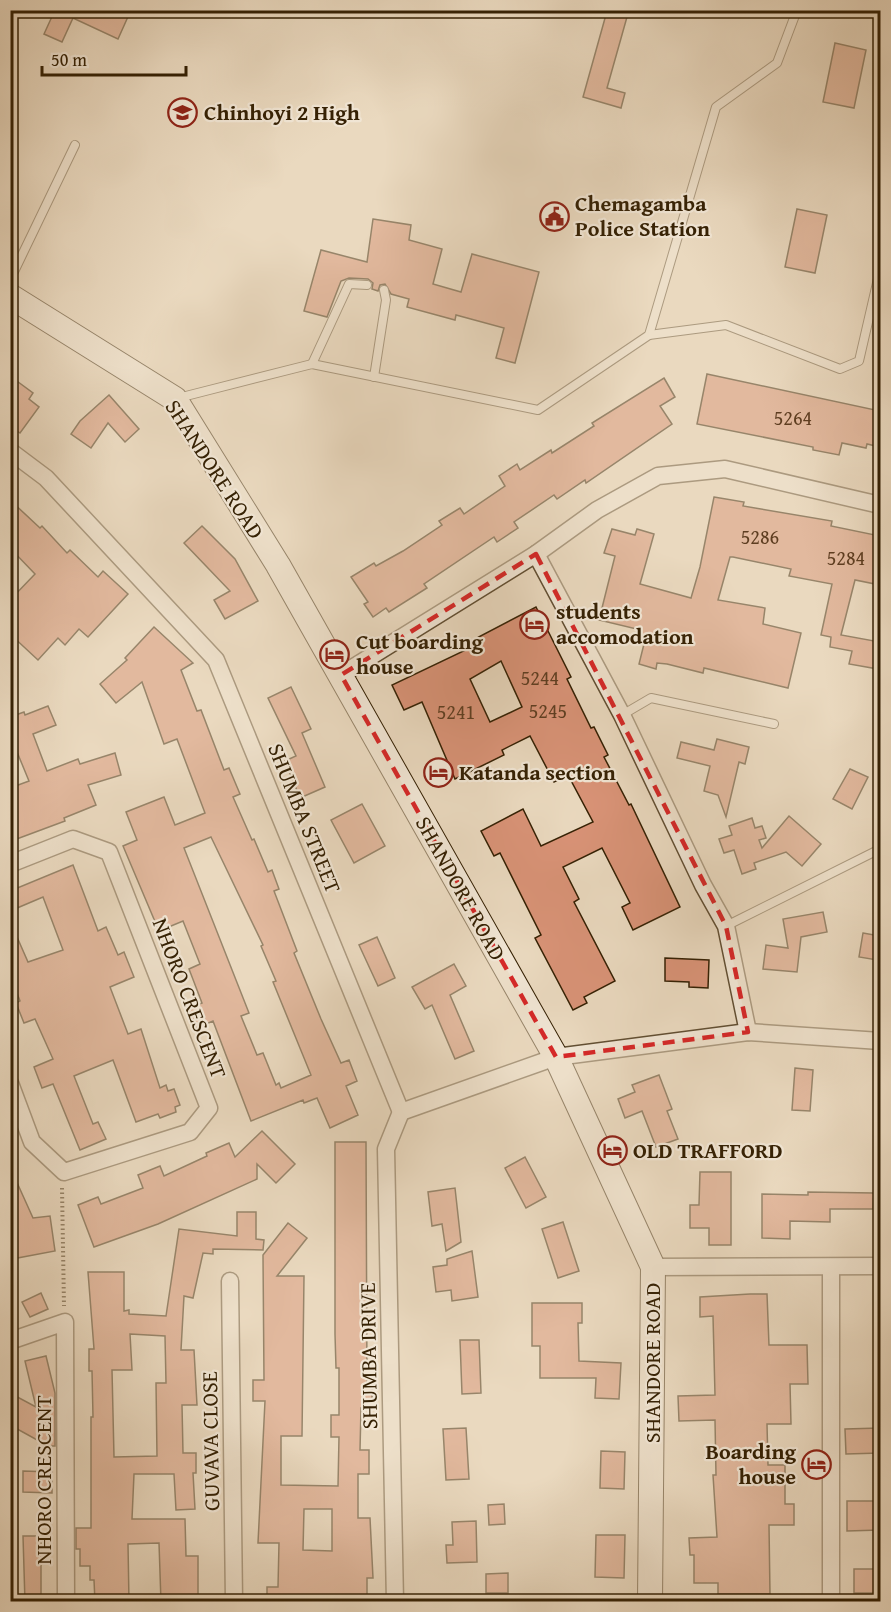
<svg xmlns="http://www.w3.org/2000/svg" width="891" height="1612" font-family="'Gentium Book Plus',serif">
  <rect width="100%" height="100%" fill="#ead9bf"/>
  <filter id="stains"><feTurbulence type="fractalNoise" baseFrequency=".00333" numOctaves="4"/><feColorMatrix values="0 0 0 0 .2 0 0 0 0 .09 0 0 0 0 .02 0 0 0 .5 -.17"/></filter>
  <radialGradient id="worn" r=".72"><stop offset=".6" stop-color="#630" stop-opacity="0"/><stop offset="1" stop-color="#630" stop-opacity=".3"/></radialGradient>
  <g fill="#d99377" stroke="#352104" stroke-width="1.5" fill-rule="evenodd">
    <polygon points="55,10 131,10 118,39 73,18 62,42 44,34"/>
    <polygon points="607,11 627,17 607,88 625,93 621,108 583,97"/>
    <polygon points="835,43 866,50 854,108 823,102"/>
    <polygon points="797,209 827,215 815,273 785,267"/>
    <polygon points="373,219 411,225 409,240 442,249 433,284 461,292 472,254 539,272 515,363 496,358 504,328 456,315 455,320 407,307 409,299 391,294 385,284 380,285 378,291 372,289 373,283 368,279 349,278 341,281 327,317 304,311 321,250 367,262"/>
    <polygon points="707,374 880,411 880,447 867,444 866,448 842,443 839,455 813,450 813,447 697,424"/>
    <polygon points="10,376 33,393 29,399 39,407 20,433 10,426"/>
    <polygon points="664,378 675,397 660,406 672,424 586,483 585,480 557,499 554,495 514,522 518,528 497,542 494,537 424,584 427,588 389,612 386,608 373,617 364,604 368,602 351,577 374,563 376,566 403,551 442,525 439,521 460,508 464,514 505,486 499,476 517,464 520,470 551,450 552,453 594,426 592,423"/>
    <polygon points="109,395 139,429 125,442 108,423 91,448 71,434 80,421"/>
    <polygon points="714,497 744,502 743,506 832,521 831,526 880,536 880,585 855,580 841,635 880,642 878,669 849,664 852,651 830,647 831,637 821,635 832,584 789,576 791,569 733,557 730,557 718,600 765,608 763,624 801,633 788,688 704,668 703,673 667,664 657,663 656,669 639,664 645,640 639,638 641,630 599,620 615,556 604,553 612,529 635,535 637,529 654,534 640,584 691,598 700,567"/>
    <polygon points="10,500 40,528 42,526 67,553 70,550 98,577 103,571 128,594 88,637 79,629 65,645 58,638 38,660 10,634 10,600 35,574 10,548"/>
    <polygon points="202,526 235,559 258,601 225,619 214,600 230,591 184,543"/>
    <path d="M536,607L571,677L567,679L591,728L594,727L608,755L604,757L629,805L631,804L680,907L633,930L622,907L630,903L602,848L563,867L579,899L574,902L615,981L584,997L587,1003L573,1010L535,938L541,935L500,853L494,856L481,831L523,809L541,846L593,822L568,775L554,782L530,736L502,750L504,755L455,779L422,702L404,710L392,685L472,647L469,642ZM501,661L522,707L490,722L470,679Z"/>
    <path d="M154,627L193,663L181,670L197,711L201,710L224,770L229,768L240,794L233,797L252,840L254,839L268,872L272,870L279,889L274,891L297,951L294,953L321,1019L341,1063L349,1060L357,1081L346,1086L358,1115L330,1128L317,1098L304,1103L303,1100L251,1121L213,1021L194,1029L186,1009L202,1003L189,969L200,964L183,921L159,931L123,846L137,840L126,812L164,797L175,825L205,813L177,739L164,744L142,682L116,703L100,684L127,660L125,658ZM211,837L263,945L261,946L276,981L273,982L311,1075L281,1088L279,1083L276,1085L263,1053L257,1055L241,1016L249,1013L184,848Z"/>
    <polygon points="291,687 311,729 302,733 325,787 300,798 285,761 296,756 268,698"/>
    <polygon points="48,706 56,725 33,734 47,771 78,759 80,764 115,753 121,775 88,785 96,805 64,818 65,821 14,840 10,831 10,788 29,781 10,735 10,717 24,712 25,715"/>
    <polygon points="717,739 749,747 745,764 739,762 726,817 718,795 704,791 710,766 677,758 681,742 714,750"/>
    <polygon points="850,769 868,777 852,809 833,799"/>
    <polygon points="362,804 385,846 354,863 331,820"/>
    <polygon points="789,816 821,844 802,866 786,852 754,863 756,869 742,874 734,850 724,853 719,839 732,835 729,826 752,818 755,828 762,826 766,838 759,840 762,848"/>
    <polygon points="73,865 98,931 106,927 118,955 124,952 134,977 110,987 128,1034 141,1029 160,1088 166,1085 168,1091 174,1089 180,1105 175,1107 176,1112 160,1118 158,1114 136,1122 113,1060 74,1076 93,1124 98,1122 106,1139 80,1150 53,1084 42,1088 34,1067 53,1059 35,1019 24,1023 16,1003 20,1001 10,975 10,921 28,962 63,950 43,897 10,911 10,891"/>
    <polygon points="823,912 827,932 801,937 797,972 763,969 766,945 788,948 783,919"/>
    <polygon points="863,933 880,936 877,960 859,957"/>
    <polygon points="377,937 395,978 378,986 359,945"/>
    <polygon points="665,958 709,960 708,988 689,987 689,982 665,981"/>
    <polygon points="454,964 466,986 450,995 474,1051 455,1059 432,1005 425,1009 412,987"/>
    <polygon points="795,1068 813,1070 810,1111 792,1110"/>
    <polygon points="659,1075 672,1109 667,1111 678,1139 656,1147 642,1111 625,1118 618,1099 635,1092 632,1085"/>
    <polygon points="262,1131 295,1164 276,1183 257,1164 257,1179 158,1224 94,1247 78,1205 98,1197 101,1204 143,1188 138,1175 160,1166 164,1176 207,1156 206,1153 229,1143 235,1157"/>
    <path d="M335,1142H366L367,1385H372V1408H361L360,1450H369V1474H358V1518H370L373,1578H367V1602H267V1587H278L279,1543H258L265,1401H253V1380H264L263,1255L288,1223L307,1238L277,1276H304L302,1436H281V1485L338,1486L339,1437H331V1415H339V1368H336L335,1334ZM304,1509H332V1551L303,1550Z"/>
    <polygon points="525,1157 546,1197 526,1208 505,1168"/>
    <polygon points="10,1167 33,1218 50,1216 55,1251 12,1259"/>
    <polygon points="700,1172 731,1172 731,1245 709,1245 709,1228 690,1228 690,1205 699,1205"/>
    <polygon points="455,1188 461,1242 446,1251 442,1224 432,1226 428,1192"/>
    <polygon points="808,1192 874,1193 873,1209 830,1209 830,1222 790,1221 790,1239 762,1238 762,1194 808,1195"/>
    <path d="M237,1212H256V1239L264,1240L263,1250L213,1249V1254L203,1253L193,1298L184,1296L181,1350H194L197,1405H182L183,1453H196V1473H193L195,1509L176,1510L174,1474H134L132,1519H185L186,1556H198V1602H161L159,1543L128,1544L129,1602H95L94,1580H90V1566H80V1549H76V1528H91V1417H93L92,1371H89V1349H94L88,1272H124V1311L129,1310V1314L166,1316L179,1229L237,1236ZM130,1334L165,1336L166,1383H156L157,1456L114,1457L112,1370H132Z"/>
    <polygon points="563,1222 579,1271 558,1278 542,1229"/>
    <polygon points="472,1251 478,1297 452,1301 451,1290 436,1292 433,1267 447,1265 447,1259"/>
    <polygon points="41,1293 48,1309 30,1317 22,1302"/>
    <polygon points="750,1294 767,1294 769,1345 807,1345 808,1384 790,1384 791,1424 767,1424 768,1465 785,1465 785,1504 794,1504 794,1525 769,1525 770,1594 718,1594 718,1583 694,1583 694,1555 690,1555 689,1538 717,1537 713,1475 716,1475 715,1420 679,1421 678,1396 715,1395 713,1316 700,1317 700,1297"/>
    <polygon points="532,1303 582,1303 582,1323 578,1323 579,1361 621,1363 619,1399 595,1398 596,1378 540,1378 540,1346 532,1346"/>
    <polygon points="460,1340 479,1340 481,1393 462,1394"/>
    <polygon points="46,1356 55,1393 55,1446 48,1446 10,1425 10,1393 36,1407 25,1361"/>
    <polygon points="466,1428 469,1479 446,1480 443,1429"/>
    <polygon points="880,1428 880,1453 846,1454 845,1429"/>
    <polygon points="601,1451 625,1452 624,1489 600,1488"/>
    <polygon points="23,1471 52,1472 52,1493 23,1492"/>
    <polygon points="847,1501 880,1501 880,1530 847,1531"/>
    <polygon points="504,1504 505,1524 489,1525 488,1505"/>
    <polygon points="476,1521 477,1562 447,1563 446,1545 453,1545 452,1522"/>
    <polygon points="596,1535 625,1535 624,1578 595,1577"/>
    <polygon points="23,1536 41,1536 41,1602 25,1602"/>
    <rect x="854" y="1569" width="26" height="24"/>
    <polygon points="508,1573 508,1593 486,1593 486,1574"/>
  </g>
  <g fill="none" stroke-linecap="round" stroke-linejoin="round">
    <defs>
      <g id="lane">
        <polyline points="10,280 75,145"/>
        <polyline points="649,335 726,325 840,369 859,361 880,270"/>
        <polyline points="312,364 349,284 367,285"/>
        <polyline points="374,377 386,300 384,290"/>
        <polyline points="178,398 312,364 538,410 649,335 716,107 777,63 797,10"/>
        <polyline points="622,715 651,698 774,724"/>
        <polyline points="726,926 880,849"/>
      </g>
      <g id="street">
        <polyline points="10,451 46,478 216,660 401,1112 556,1057 748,1032 880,1041"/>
        <polyline points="536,554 622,715 703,885 726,926 748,1032"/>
        <polyline points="341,675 536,554 597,510 658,476 725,469 880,505"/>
        <polyline points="10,864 73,839 109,852 209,1108 190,1132 64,1172 32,1142 10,1083"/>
        <polyline points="653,1267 880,1266"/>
        <polyline points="230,1281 234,1602"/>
        <polyline points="10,1341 65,1322 66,1602"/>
        <polyline points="395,1602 386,1149 401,1112"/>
        <polyline points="831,1602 831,1267"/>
      </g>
      <polyline id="secondary" points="10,296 175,399 278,565 556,1057 653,1267 650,1602"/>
    </defs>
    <use href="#lane" stroke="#624f33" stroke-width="10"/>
    <use href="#street" stroke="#624f33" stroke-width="19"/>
    <use href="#secondary" stroke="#352104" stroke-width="26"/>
    <polyline stroke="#352104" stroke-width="4" stroke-dasharray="1.5 3" stroke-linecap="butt" points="62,1188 64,1306"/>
    <use href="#lane" stroke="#f1e6d5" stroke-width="8"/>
    <use href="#street" stroke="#f1e6d5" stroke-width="16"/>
    <use href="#secondary" stroke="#f1e6d5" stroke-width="24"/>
  </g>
  <path d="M0 0H891V1612H0ZM536,554L726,926L748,1032L556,1057L341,675Z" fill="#ead9bf" fill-opacity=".55" fill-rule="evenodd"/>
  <path fill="none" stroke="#d62828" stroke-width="4.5" stroke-dasharray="12 8" stroke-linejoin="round" d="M536,554L726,926L748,1032L556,1057L341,675Z"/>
  <defs>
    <symbol id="school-ring" viewBox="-11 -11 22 22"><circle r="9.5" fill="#f1e6d5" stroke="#8f2418" stroke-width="1.5"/><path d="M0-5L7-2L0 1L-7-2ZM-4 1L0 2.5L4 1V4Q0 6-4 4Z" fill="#8f2418"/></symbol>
    <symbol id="civic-ring" viewBox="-11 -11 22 22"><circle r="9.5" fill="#f1e6d5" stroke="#8f2418" stroke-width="1.5"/><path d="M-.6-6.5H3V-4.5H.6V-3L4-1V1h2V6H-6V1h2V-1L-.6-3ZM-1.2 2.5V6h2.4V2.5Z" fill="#8f2418"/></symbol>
    <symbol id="hotel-ring" viewBox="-11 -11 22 22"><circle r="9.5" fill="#f1e6d5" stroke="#8f2418" stroke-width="1.5"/><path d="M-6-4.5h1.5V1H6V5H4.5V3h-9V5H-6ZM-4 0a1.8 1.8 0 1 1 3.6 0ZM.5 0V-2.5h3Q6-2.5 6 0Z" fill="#8f2418"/></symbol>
  </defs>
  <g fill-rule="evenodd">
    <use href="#school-ring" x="166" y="96" width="33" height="33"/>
    <use href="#civic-ring" x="538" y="200" width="33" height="33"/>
    <use href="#hotel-ring" x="518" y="608" width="33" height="33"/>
    <use href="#hotel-ring" x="318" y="638" width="33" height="33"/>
    <use href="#hotel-ring" x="422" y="756" width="33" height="33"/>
    <use href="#hotel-ring" x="596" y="1134" width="33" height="33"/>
    <use href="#hotel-ring" x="800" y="1448" width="33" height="33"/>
  </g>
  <g text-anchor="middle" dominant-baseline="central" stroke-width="4.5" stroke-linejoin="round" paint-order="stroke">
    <g font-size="20" fill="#5e3e21">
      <text x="793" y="417">5264</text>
      <text x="760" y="536">5286</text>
      <text x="846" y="557">5284</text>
      <text x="540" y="677">5244</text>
      <text x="548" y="710">5245</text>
      <text x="456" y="711">5241</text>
    </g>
    <g font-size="22" font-weight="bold" fill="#352104" stroke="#f1e6d5" text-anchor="start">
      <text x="204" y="112">Chinhoyi 2 High</text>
      <text x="575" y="203">Chemagamba<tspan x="575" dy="25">Police Station</tspan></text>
      <text x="556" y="611">students<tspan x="556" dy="25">accomodation</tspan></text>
      <text x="356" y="641">Cut boarding<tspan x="356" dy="25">house</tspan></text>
      <text x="459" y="772">Katanda section</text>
      <text x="633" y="1150">OLD TRAFFORD</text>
      <text x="796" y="1451" text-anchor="end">Boarding<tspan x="796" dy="25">house</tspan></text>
    </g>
    <g font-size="22" fill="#352104" stroke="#f1e6d5">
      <text transform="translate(215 469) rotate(57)">SHANDORE ROAD</text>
      <text transform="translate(305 818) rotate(68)">SHUMBA STREET</text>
      <text transform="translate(461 888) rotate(61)">SHANDORE ROAD</text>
      <text transform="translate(190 998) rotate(69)">NHORO CRESCENT</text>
      <text transform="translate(368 1356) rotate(-91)">SHUMBA DRIVE</text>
      <text transform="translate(652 1363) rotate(-90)">SHANDORE ROAD</text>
      <text transform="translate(210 1441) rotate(-91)">GUVAVA CLOSE</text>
      <text transform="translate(43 1480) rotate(-90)">NHORO CRESCENT</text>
    </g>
  </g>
  <rect width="891" height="1612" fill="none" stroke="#ead9bf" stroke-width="36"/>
  <rect x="12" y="12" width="867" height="1588" fill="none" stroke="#352104" stroke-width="3"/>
  <rect x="18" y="18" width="855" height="1576" fill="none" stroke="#352104" stroke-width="1.5"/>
  <path d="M42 66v9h144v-9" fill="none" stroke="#352104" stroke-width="3"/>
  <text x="51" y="66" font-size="18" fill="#352104" stroke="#f1e6d5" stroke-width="4.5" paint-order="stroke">50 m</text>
  <rect width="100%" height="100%" filter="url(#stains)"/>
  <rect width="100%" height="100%" fill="url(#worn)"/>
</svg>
